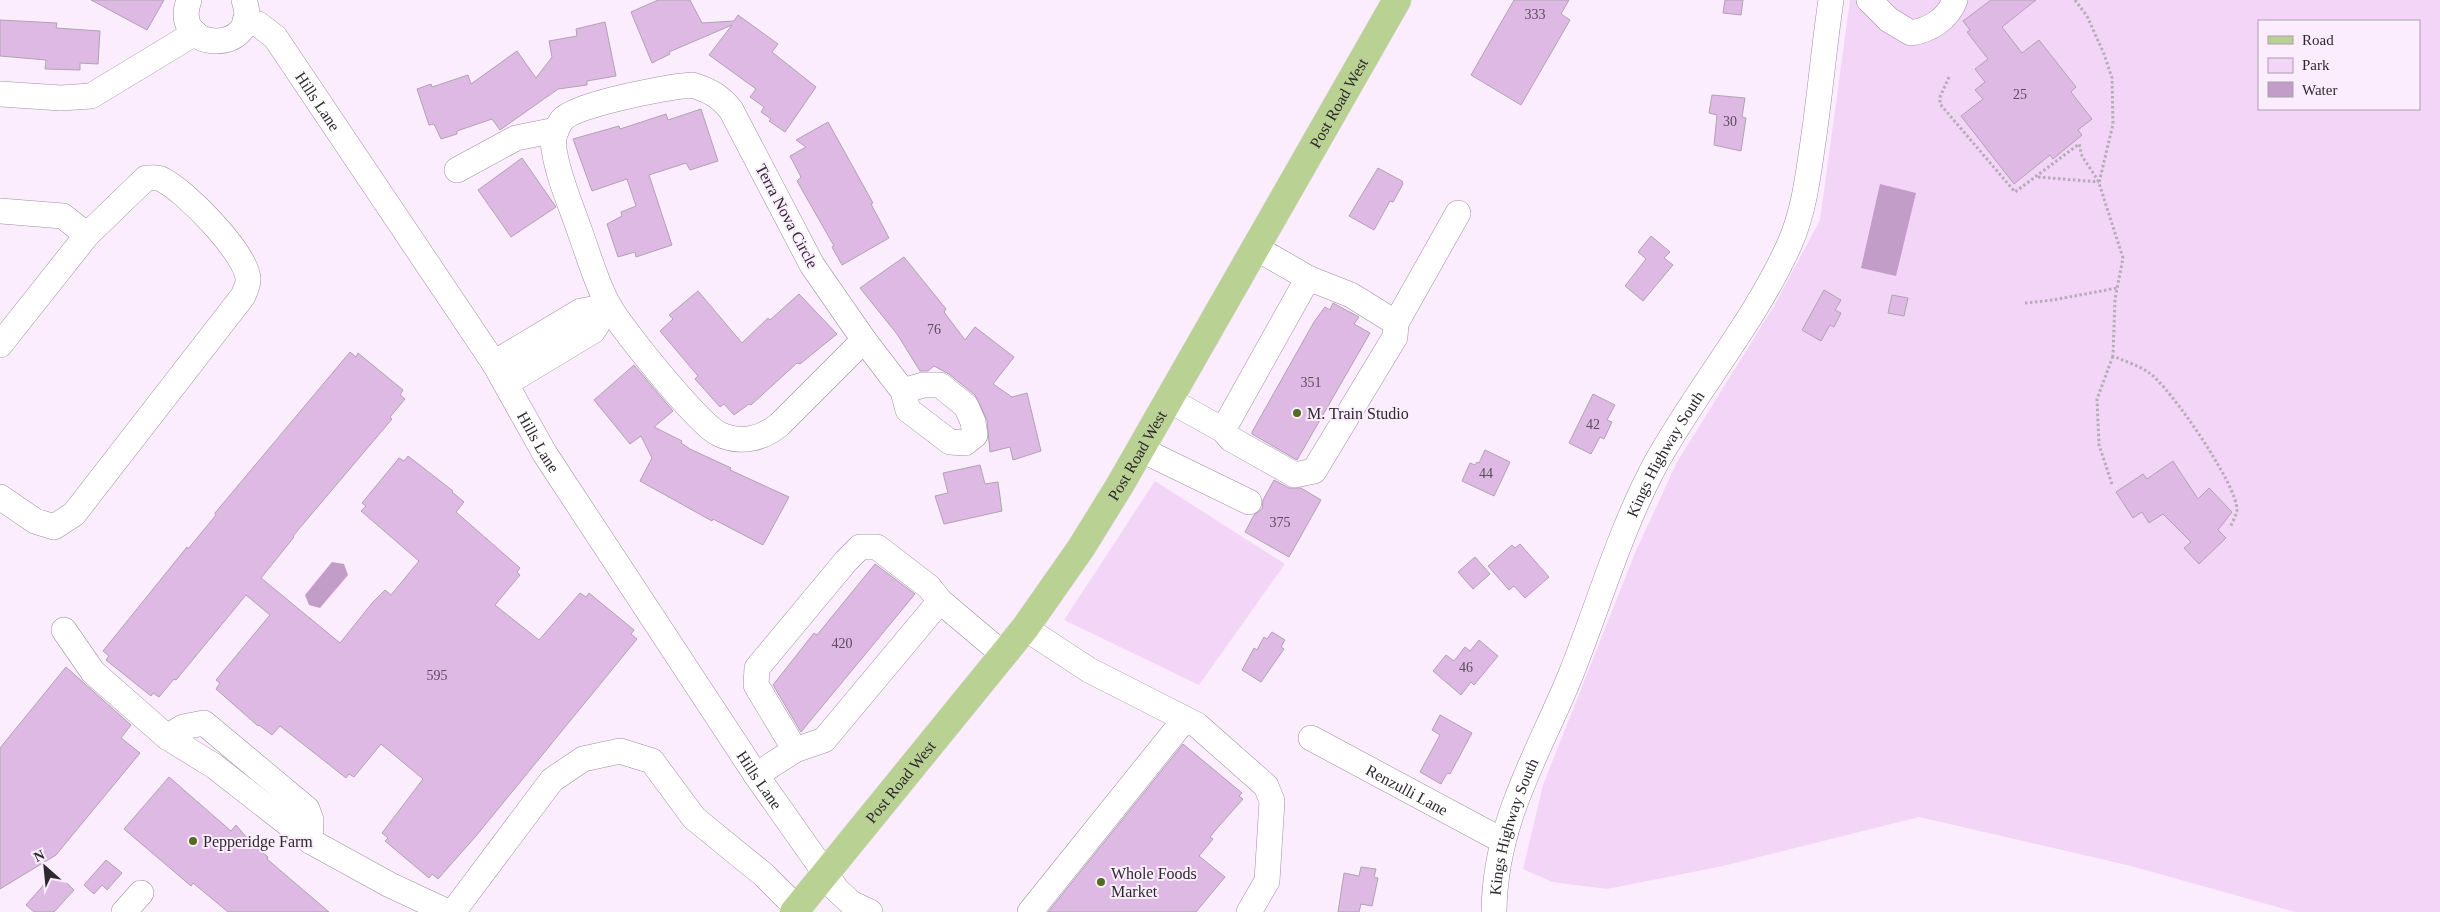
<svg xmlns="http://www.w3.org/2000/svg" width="2440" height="912" font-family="'Times New Roman',serif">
  <rect width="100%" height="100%" fill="#fbedfd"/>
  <g fill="#f3d6f7" fill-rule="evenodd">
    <path d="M1850,0H2440V912H2295L2131,866L1919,817L1723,866L1607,889L1552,882L1523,869L1543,785L1635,553L1677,462L1774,306L1820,220ZM2259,21H2419V109H2259Z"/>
    <polygon points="1155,481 1285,564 1199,685 1064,620"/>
  </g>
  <g fill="#c19dc7">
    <polygon points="1880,184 1916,193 1896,276 1861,268"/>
    <polygon points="332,562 344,564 348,575 320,608 309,605 305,595"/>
  </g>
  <g fill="#deb9e4" stroke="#b0a3b2">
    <polygon points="91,0 164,0 147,30"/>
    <polygon points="658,0 690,0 702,23 734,21 738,15 778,44 772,52 816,87 785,132 769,121 771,119 761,112 764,107 750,97 756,89 709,55 732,25 669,52 670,54 652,63 631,12"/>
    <polygon points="1514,0 1569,0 1561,14 1570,20 1521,105 1471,75"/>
    <polygon points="1725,0 1743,0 1741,15 1723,13"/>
    <polygon points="1991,0 2036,0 2002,27 2022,53 2039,40 2076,87 2071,92 2092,119 2078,130 2082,135 2053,159 2050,155 2014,184 1961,116 1983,99 1975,90 1985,82 1975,69 1988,59 1967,32 1970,30 1963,21"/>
    <polygon points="0,20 57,23 56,28 100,31 98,64 80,63 80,70 45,69 46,60 0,56"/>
    <polygon points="605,22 616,76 587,81 587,85 558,89 500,130 492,119 457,131 457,134 441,139 434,124 429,125 417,89 431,84 432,87 468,75 471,84 517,51 536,78 552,57 549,41 577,36 576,29"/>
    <polygon points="1712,95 1745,98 1742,117 1746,118 1741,151 1714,145 1717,115 1709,113"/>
    <polygon points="701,109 718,161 690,170 686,163 649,175 672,245 636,257 635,252 618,257 607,224 622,216 621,212 636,206 627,179 592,191 573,139 619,126 620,129 666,114 668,120"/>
    <polygon points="828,122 873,203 871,204 889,238 842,265 832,247 834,246 797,181 801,177 790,156 806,147 796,140"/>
    <polygon points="522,158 556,207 511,237 478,190"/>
    <polygon points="1378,168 1402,181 1403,184 1393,202 1390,201 1374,230 1349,216"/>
    <polygon points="1651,236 1670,252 1664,258 1673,265 1643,301 1625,286 1646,259 1638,252"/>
    <polygon points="904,257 946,309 944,312 965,340 975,327 1014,357 993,384 1012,397 1027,393 1041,451 1013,460 1010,447 990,452 987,420 975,395 949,374 934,366 928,371 920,371 897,334 860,288"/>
    <polygon points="1824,290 1841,300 1835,310 1841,313 1834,327 1830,325 1821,341 1802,330"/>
    <polygon points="698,291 742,343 768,318 770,320 799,294 837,334 800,364 797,363 751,405 749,404 734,415 724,404 720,407 695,379 698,376 660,331 673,319 669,315"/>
    <polygon points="1892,295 1908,298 1904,316 1888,313"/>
    <polygon points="1333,303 1359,317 1354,324 1370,333 1297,460 1252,434 1252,432 1314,322 1325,307 1330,310"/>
    <polygon points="350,352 356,357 358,353 403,390 400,395 405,399 390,417 392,419 293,536 294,537 261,578 340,643 373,602 385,590 391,595 419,561 361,511 366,506 362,503 399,458 404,461 408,456 453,491 452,492 464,502 456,512 520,568 517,572 520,575 495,605 539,640 580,593 586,597 589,593 634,630 631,634 637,639 476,836 438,879 432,874 429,878 385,841 388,838 382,833 423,779 381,744 354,777 349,774 346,778 280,726 272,735 259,725 258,726 216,689 220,683 216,680 270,615 246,595 176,680 174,679 159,697 153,693 151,696 106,660 109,656 103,651 187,547 188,549 216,515 215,513"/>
    <polygon points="634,365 673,411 654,427 682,441 681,443 690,449 731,468 730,470 789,497 763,545 713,519 712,521 640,481 652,458 641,436 630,444 594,400"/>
    <polygon points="1593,394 1615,405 1607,420 1612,422 1604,439 1600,437 1591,454 1569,443"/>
    <polygon points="1485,450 1510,462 1494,496 1462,481 1470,463 1475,465 1477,462 1479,463"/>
    <polygon points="2173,461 2198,499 2209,488 2232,512 2218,530 2226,538 2199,564 2184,548 2191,542 2163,514 2149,523 2142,512 2133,518 2116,492 2143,474 2147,479"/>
    <polygon points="980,465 985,484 998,482 1002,511 944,524 935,496 948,493 943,473"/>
    <polygon points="1274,480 1289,488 1301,488 1321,500 1289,557 1245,532 1254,515 1262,509 1263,500"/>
    <polygon points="1520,544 1549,577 1525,598 1514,586 1509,590 1488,566 1512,545 1515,548"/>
    <polygon points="1475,557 1490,574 1473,589 1458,572"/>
    <polygon points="875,564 915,594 801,732 773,685 814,633 817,635"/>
    <polygon points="1272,632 1285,640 1281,647 1284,649 1261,682 1242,670 1254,648 1257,650 1264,637 1267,639"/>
    <polygon points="1479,640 1498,656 1474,685 1471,682 1461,695 1433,671 1446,655 1454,661 1465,647 1470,651"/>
    <polygon points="66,667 131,725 121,738 140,753 56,855 0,889 0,748"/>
    <polygon points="1440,715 1472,733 1450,774 1447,773 1441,784 1420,772 1440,735 1432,730"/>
    <polygon points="1183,744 1242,793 1239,796 1243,799 1219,826 1210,837 1213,839 1199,856 1225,877 1196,912 1048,912"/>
    <polygon points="169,777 231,831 236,825 253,845 268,857 267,859 329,912 228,912 193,883 191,886 124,829"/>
    <polygon points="106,860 122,873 107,890 102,885 94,894 84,885"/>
    <polygon points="1361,867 1376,869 1374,877 1378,878 1372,906 1361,904 1359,912 1338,912 1344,873 1359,876"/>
    <polygon points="55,872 74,890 54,912 34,912 26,905"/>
  </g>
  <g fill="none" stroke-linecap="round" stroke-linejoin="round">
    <defs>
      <g id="minor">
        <path d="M189,0C169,55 264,54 244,0"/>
        <path d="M1869,0L1889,20L1911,33C1930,30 1948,19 1955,0"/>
        <path id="s1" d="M245,21L258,24L275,37L494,363L545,454L756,775L837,890L851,903L870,912"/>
        <path d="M692,85C709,90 720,96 731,110L812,265L864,340L779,425C762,439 740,444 719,434C699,425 621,328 609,306C596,283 589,256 580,232C571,205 558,177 554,149C552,140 556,128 562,120C575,104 668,87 692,85Z"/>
        <polyline points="0,94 61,98 91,96 195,33"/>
        <polyline points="457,170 516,138 556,130"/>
        <polyline points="0,211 63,216 87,235 0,345"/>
        <polyline points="1396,323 1458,213"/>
        <polyline points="864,340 903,391 908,410 950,442 965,443 975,435 973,422 966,406 940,385 923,385 903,391"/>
        <polyline points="494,363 581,311 609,306 593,331 507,383"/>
        <polyline points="1169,400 1223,430 1308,278"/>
        <polyline points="1223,430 1231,439 1295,475 1314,471 1395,337 1396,323 1351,295 1308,278 1256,248"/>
        <polyline points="1140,449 1249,502"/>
        <path d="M0,497L35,521L54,527L74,514L243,296C245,291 249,283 248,278C245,252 185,190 161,179C157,177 151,178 146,178L87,235"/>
        <polyline points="940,601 1004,655"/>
        <polyline points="1025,628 1089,670 1197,725 1266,786 1272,801 1267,881 1249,912"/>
        <polyline points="64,630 93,672 167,737 214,766 310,841 390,885 448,912"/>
        <polyline points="167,737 183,727 204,723 307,809 311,820 310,841"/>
        <path id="s2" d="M1311,738L1503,841"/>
        <polyline points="756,775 795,750 824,740 940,601 929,587 877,547 860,547 846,561 757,668 756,685 795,750"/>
        <polyline points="124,912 141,893"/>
        <polyline points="453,912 552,780 583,759 620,751 652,761 694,818 764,875 797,908"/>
        <polyline points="1030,912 1185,719"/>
        <path id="s3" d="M1494,912C1495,820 1538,755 1571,674C1599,604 1620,530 1656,463C1697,389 1756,320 1790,243C1804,211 1808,176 1813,142C1820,95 1824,47 1831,0"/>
      </g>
      <g id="major">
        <path id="s4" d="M794,912L1025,628L1081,548L1120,485L1397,0"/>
      </g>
    </defs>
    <use href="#minor" stroke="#9d909f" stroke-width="26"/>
    <use href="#major" stroke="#d9d8da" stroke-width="29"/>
    <g stroke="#b6abb8" stroke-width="3" stroke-dasharray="2.5 2.5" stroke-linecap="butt">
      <path d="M2075,0L2087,16L2104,54L2112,78L2113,124L2099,183L2123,258L2115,299L2113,356C2124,361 2138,365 2148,372C2169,385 2238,486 2237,510C2236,516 2232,523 2230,528"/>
      <polyline points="1949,77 1940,97 1940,104 2015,192 2079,144 2082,156 2099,182"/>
      <polyline points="2038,177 2099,182"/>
      <polyline points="2025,303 2053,300 2117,288"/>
      <polyline points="2112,484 2099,445 2097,399 2113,356"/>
    </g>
    <use href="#minor" stroke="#fff" stroke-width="25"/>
    <use href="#major" stroke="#b9d192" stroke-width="28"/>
  </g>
  <g fill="#516d21" stroke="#fbedfd" stroke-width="2">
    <circle cx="1297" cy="413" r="5"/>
    <circle cx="193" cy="841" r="5"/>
    <circle cx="1101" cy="882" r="5"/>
  </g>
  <g text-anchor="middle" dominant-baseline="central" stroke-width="4" stroke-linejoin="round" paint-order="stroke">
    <g font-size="14" fill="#5a4d5c">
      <text x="1535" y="14">333</text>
      <text x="2020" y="94">25</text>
      <text x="1730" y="121">30</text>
      <text x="934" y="329">76</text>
      <text x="1311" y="382">351</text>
      <text x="1593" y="424">42</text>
      <text x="1486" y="473">44</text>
      <text x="1280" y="522">375</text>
      <text x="842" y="643">420</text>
      <text x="1466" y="667">46</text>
      <text x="437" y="675">595</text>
    </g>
    <g font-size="16" fill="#2e292f" stroke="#fbedfd">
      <text stroke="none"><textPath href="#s1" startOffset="112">Hills Lane</textPath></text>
      <text stroke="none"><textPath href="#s4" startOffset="978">Post Road West</textPath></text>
      <text transform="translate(787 216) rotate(62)">Terra Nova Circle</text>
      <text stroke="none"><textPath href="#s1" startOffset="518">Hills Lane</textPath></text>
      <text stroke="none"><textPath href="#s4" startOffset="572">Post Road West</textPath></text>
      <text stroke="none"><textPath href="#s3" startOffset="492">Kings Highway South</textPath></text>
      <text stroke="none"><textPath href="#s1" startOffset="922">Hills Lane</textPath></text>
      <text stroke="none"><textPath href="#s4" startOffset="168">Post Road West</textPath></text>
      <text stroke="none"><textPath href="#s2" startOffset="109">Renzulli Lane</textPath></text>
      <text stroke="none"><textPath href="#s3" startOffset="88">Kings Highway South</textPath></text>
    </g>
    <g font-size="16" fill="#2e292f" stroke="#fbedfd" text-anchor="start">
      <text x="1307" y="413">M. Train Studio</text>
      <text x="203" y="841">Pepperidge Farm</text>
      <text x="1111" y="873">Whole Foods<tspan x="1111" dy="18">Market</tspan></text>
    </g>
  </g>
  <rect x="2258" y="20" width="162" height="90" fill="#fbedfd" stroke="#a99fab"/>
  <rect x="2268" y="36" width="25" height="8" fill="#b9d192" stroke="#a99fab"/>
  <text x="2302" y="45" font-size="15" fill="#2e292f">Road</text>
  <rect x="2268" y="58" width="25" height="15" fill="#f3d6f7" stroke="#a99fab"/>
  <text x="2302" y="70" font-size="15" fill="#2e292f">Park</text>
  <rect x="2268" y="82" width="25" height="15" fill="#c19dc7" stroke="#a99fab"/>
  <text x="2302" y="95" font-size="15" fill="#2e292f">Water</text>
  <g transform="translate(45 867) rotate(333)" stroke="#fbedfd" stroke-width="4" paint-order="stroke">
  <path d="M0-4L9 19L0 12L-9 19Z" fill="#2e292f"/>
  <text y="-8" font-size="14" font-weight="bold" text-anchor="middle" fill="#2e292f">N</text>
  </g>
</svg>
